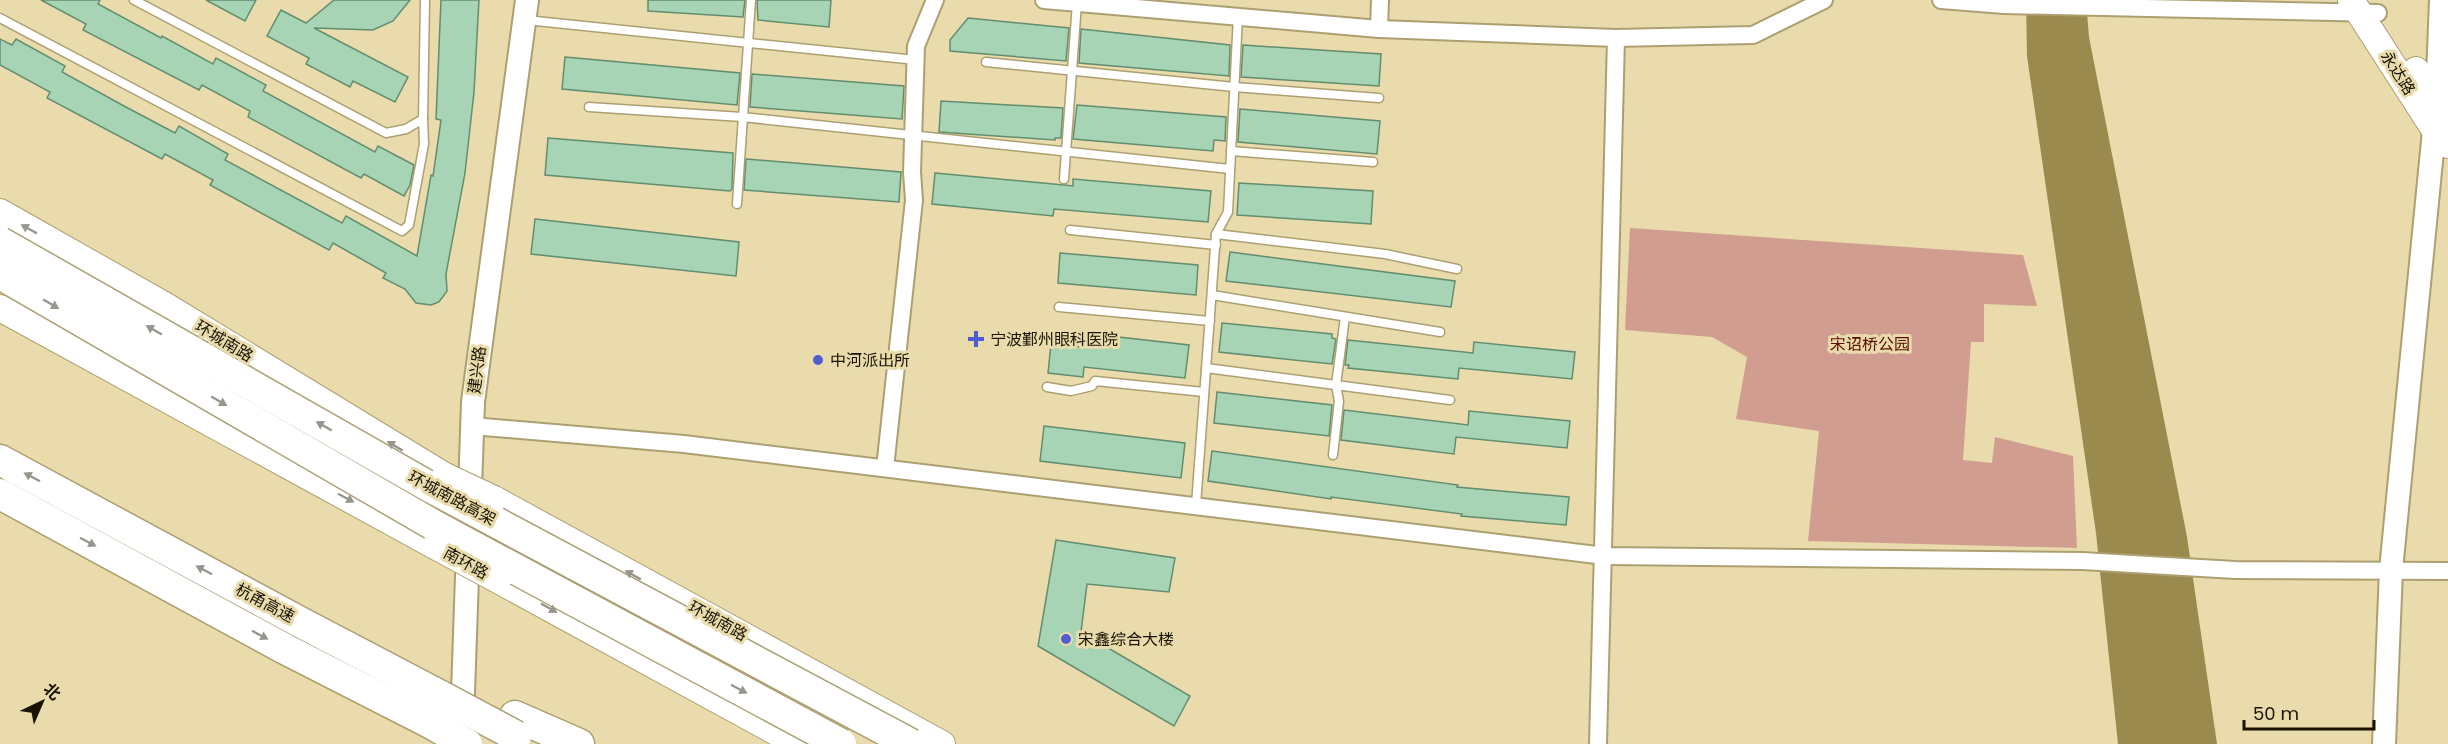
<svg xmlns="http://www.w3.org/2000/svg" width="2448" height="744" font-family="Poppins,'Noto Sans SC',sans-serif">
  <rect width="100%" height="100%" fill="#e9dbab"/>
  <polygon fill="#d19d91" points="1630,228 2023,255 2037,306 1984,304 1984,342 1971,342 1963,460 1992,463 1995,437 2073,456 2077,548 1808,541 1819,431 1736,419 1747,357 1712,337 1625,330"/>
  <polygon fill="#9b8a4e" points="2026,0 2086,0 2089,37 2187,537 2217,744 2118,744 2096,533 2027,56"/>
  <g fill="#a7d4b4" stroke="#638d70" stroke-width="1.5">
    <polygon points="41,0 100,0 98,4 161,38 162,36 213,64 216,58 266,85 263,91 375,152 378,146 414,165 410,185 404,196 364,174 361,178 248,117 250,111 202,85 199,90 83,30 86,24"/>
    <polygon points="206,0 256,0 245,21"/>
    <polygon points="334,0 410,0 393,21 373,30 314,28 408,77 395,102 353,81 350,87 306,64 309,58 267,36 281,10 306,23"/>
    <polygon points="441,0 479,0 474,92 465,173 446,274 447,291 439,302 431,305 416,303 405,289 383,278 386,273 333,243 329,250 210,185 213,180 165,154 162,159 47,98 50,92 0,65 0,39 12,45 16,39 65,66 62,72 124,106 175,133 179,126 228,154 225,160 342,223 346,216 417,256 431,175 433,176 441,120 436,119"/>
    <polygon points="648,0 745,0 743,17 648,11"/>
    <polygon points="757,0 831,0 829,27 758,20"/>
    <polygon points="968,18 1069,28 1066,61 950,51 950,40"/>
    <polygon points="1081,29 1230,45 1229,76 1079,63"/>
    <polygon points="1243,45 1381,54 1379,86 1241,77"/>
    <polygon points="565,57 740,73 737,105 562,89"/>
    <polygon points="752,74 904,86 902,119 750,107"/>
    <polygon points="941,101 1063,108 1061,138 1055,138 1055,140 939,132"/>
    <polygon points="1077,105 1226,117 1225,141 1214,140 1213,151 1073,139"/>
    <polygon points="1240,109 1380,121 1377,154 1238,142"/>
    <polygon points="548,138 733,153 732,189 730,191 545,175"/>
    <polygon points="746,159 901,172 899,202 744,190"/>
    <polygon points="935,173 1064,185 1073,186 1073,179 1211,191 1208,222 1054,209 1053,216 932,204"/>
    <polygon points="1239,183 1373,191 1371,224 1237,215"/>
    <polygon points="535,219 739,242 736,276 531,254"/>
    <polygon points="1230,252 1455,281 1451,307 1226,281"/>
    <polygon points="1060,253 1198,265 1196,295 1058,283"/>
    <polygon points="1222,323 1332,334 1332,338 1336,339 1332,364 1219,352"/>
    <polygon points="1083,333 1189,345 1185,378 1084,367 1083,377 1048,373 1051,344 1082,347"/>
    <polygon points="1348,340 1473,353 1474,342 1575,352 1572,379 1459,368 1458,379 1348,368 1349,365 1345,365"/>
    <polygon points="1217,392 1332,405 1329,436 1214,423"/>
    <polygon points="1344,410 1468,425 1469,411 1570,421 1567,448 1456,437 1454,454 1341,440"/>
    <polygon points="1044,426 1185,443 1181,478 1040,461"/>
    <polygon points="1212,451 1458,485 1457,487 1569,497 1566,525 1461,516 1462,514 1331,497 1331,499 1208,481"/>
    <polygon points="1056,540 1175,558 1169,592 1087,584 1081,632 1190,696 1174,726 1038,646"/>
  </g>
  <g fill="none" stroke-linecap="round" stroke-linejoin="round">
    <defs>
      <g id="lane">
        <polyline points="134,0 386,133 406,129 423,119 425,0"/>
        <polyline points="0,18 402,231 409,225 424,144 423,119"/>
        <polyline points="526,20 916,60"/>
        <polyline points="986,62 1234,87 1379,98"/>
        <polyline points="589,107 742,117 1230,169"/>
        <polyline points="1231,151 1373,162"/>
        <polyline points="1064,179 1077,3"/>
        <polyline points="737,204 751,0"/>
        <polyline points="1070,230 1216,245"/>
        <polyline points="1216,234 1385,254 1457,269"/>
        <polyline points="1212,295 1440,332"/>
        <polyline points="1059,307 1210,321"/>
        <polyline points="1206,368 1450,400"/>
        <polyline points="1047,387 1071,391 1092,386 1095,381 1204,392"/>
        <polyline points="1333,455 1339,401 1336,385 1345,317"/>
        <polyline points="1196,505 1216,234 1228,212 1238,16"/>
      </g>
      <g id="street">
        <polyline points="1044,0 1379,29 1616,38 1753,35 1824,0"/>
        <polyline points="1941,0 2004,5 2378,13"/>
        <polyline points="1379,29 1380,0"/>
        <polyline points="472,426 684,444 1605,556 2082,561 2235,570 2448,571"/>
        <polyline points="885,468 914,200 912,172 916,46 935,0"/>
        <polyline points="1598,744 1616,38"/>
      </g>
      <g id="secondary">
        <polyline points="462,722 473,402 527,0"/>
        <polyline points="2384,744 2391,570 2437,100 2441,0"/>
      </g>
      <g id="primary">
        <polyline points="2351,0 2434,129 2448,145"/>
        <polyline points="2416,70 2448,113"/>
        <polyline points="0,212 166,306 445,476"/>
        <polyline points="0,308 435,546"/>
        <polyline points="494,499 942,744"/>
        <polyline points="498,580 798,744"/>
      </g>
      <g id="highway">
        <polyline points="0,460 298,621 441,696"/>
        <polyline points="0,494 285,649 432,724"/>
        <polyline points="515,716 579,744"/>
      </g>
    </defs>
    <use href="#lane" stroke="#ac9f71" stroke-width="11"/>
    <use href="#street" stroke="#ac9f71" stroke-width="20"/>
    <use href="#secondary" stroke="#ac9f71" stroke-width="26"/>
    <use href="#primary" stroke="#ac9f71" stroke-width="28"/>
    <use href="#highway" stroke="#ac9f71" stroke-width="33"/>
    <use href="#lane" stroke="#fff" stroke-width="8"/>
    <use href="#street" stroke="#fff" stroke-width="16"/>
    <use href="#secondary" stroke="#fff" stroke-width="22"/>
    <use href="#primary" stroke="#fff" stroke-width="26"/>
    <use href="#highway" stroke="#fff" stroke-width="30"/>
    <defs>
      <g id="primary-bridge">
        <polyline points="445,476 494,499"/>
        <polyline points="435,546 498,580"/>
      </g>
      <g id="highway-bridge">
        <polyline points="0,242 430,487 911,744"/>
        <polyline points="0,274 437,527 841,744"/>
        <polyline points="441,696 516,736"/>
        <polyline points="432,724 467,744"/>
      </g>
    </defs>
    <use href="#primary-bridge" stroke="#ac9f71" stroke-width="28" stroke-linecap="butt"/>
    <use href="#highway-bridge" stroke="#ac9f71" stroke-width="33" stroke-linecap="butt"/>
    <use href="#primary-bridge" stroke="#fff" stroke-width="26"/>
    <use href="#highway-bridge" stroke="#fff" stroke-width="30"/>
  </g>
  <defs><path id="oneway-solid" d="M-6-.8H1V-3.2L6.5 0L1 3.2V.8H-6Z" transform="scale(1.5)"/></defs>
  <g fill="#97958e">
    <use href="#oneway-solid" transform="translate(29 229) rotate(-151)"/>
    <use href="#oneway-solid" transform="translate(51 304) rotate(30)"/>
    <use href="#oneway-solid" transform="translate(154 330) rotate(-150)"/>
    <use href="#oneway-solid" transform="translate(219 401) rotate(30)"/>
    <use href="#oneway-solid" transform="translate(324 426) rotate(-150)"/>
    <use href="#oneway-solid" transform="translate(395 446) rotate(-149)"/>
    <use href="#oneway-solid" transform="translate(32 477) rotate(-152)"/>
    <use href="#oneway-solid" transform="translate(346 498) rotate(28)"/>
    <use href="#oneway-solid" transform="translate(88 542) rotate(28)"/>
    <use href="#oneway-solid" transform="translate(204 570) rotate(-152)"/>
    <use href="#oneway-solid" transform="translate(633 575) rotate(-151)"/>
    <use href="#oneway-solid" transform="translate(549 608) rotate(29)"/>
    <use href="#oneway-solid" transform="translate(260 635) rotate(28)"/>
    <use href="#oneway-solid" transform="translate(739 689) rotate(28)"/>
  </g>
  <g fill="#505cd2" stroke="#e9dbab" stroke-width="2">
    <path d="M973 330h6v6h6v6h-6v6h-6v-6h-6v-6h6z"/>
    <circle cx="818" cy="360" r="6"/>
    <circle cx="1066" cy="639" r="6"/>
  </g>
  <g text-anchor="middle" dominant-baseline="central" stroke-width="6" stroke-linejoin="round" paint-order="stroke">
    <g font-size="16" fill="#181303" stroke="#e9dbab">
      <text transform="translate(2398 73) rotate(57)">永达路</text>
      <text transform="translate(224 341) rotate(31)">环城南路</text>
      <text transform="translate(477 370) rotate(-83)">建兴路</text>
      <text transform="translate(452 498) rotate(28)">环城南路高架</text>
      <text transform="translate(466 563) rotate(29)">南环路</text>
      <text transform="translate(265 603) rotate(28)">杭甬高速</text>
      <text transform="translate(718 621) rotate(29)">环城南路</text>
    </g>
    <g font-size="16" fill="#181303" stroke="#e9dbab" text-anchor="start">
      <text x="990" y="339">宁波鄞州眼科医院</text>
      <text x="830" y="360">中河派出所</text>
      <text x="1078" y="639">宋鑫综合大楼</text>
    </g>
    <g font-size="16" fill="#5a0c00" stroke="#e9dbab">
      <text x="1870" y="344">宋诏桥公园</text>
    </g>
  </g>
  <g transform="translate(42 702) rotate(44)" stroke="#e9dbab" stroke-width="4.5" paint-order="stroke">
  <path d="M0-4.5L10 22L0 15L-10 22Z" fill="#181303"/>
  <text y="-9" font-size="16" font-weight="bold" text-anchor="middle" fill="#181303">北</text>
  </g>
  <path d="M2244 720v9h130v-9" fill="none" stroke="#181303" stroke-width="3"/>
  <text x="2253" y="720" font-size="18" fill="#181303" stroke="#e9dbab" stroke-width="4.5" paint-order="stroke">50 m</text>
</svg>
